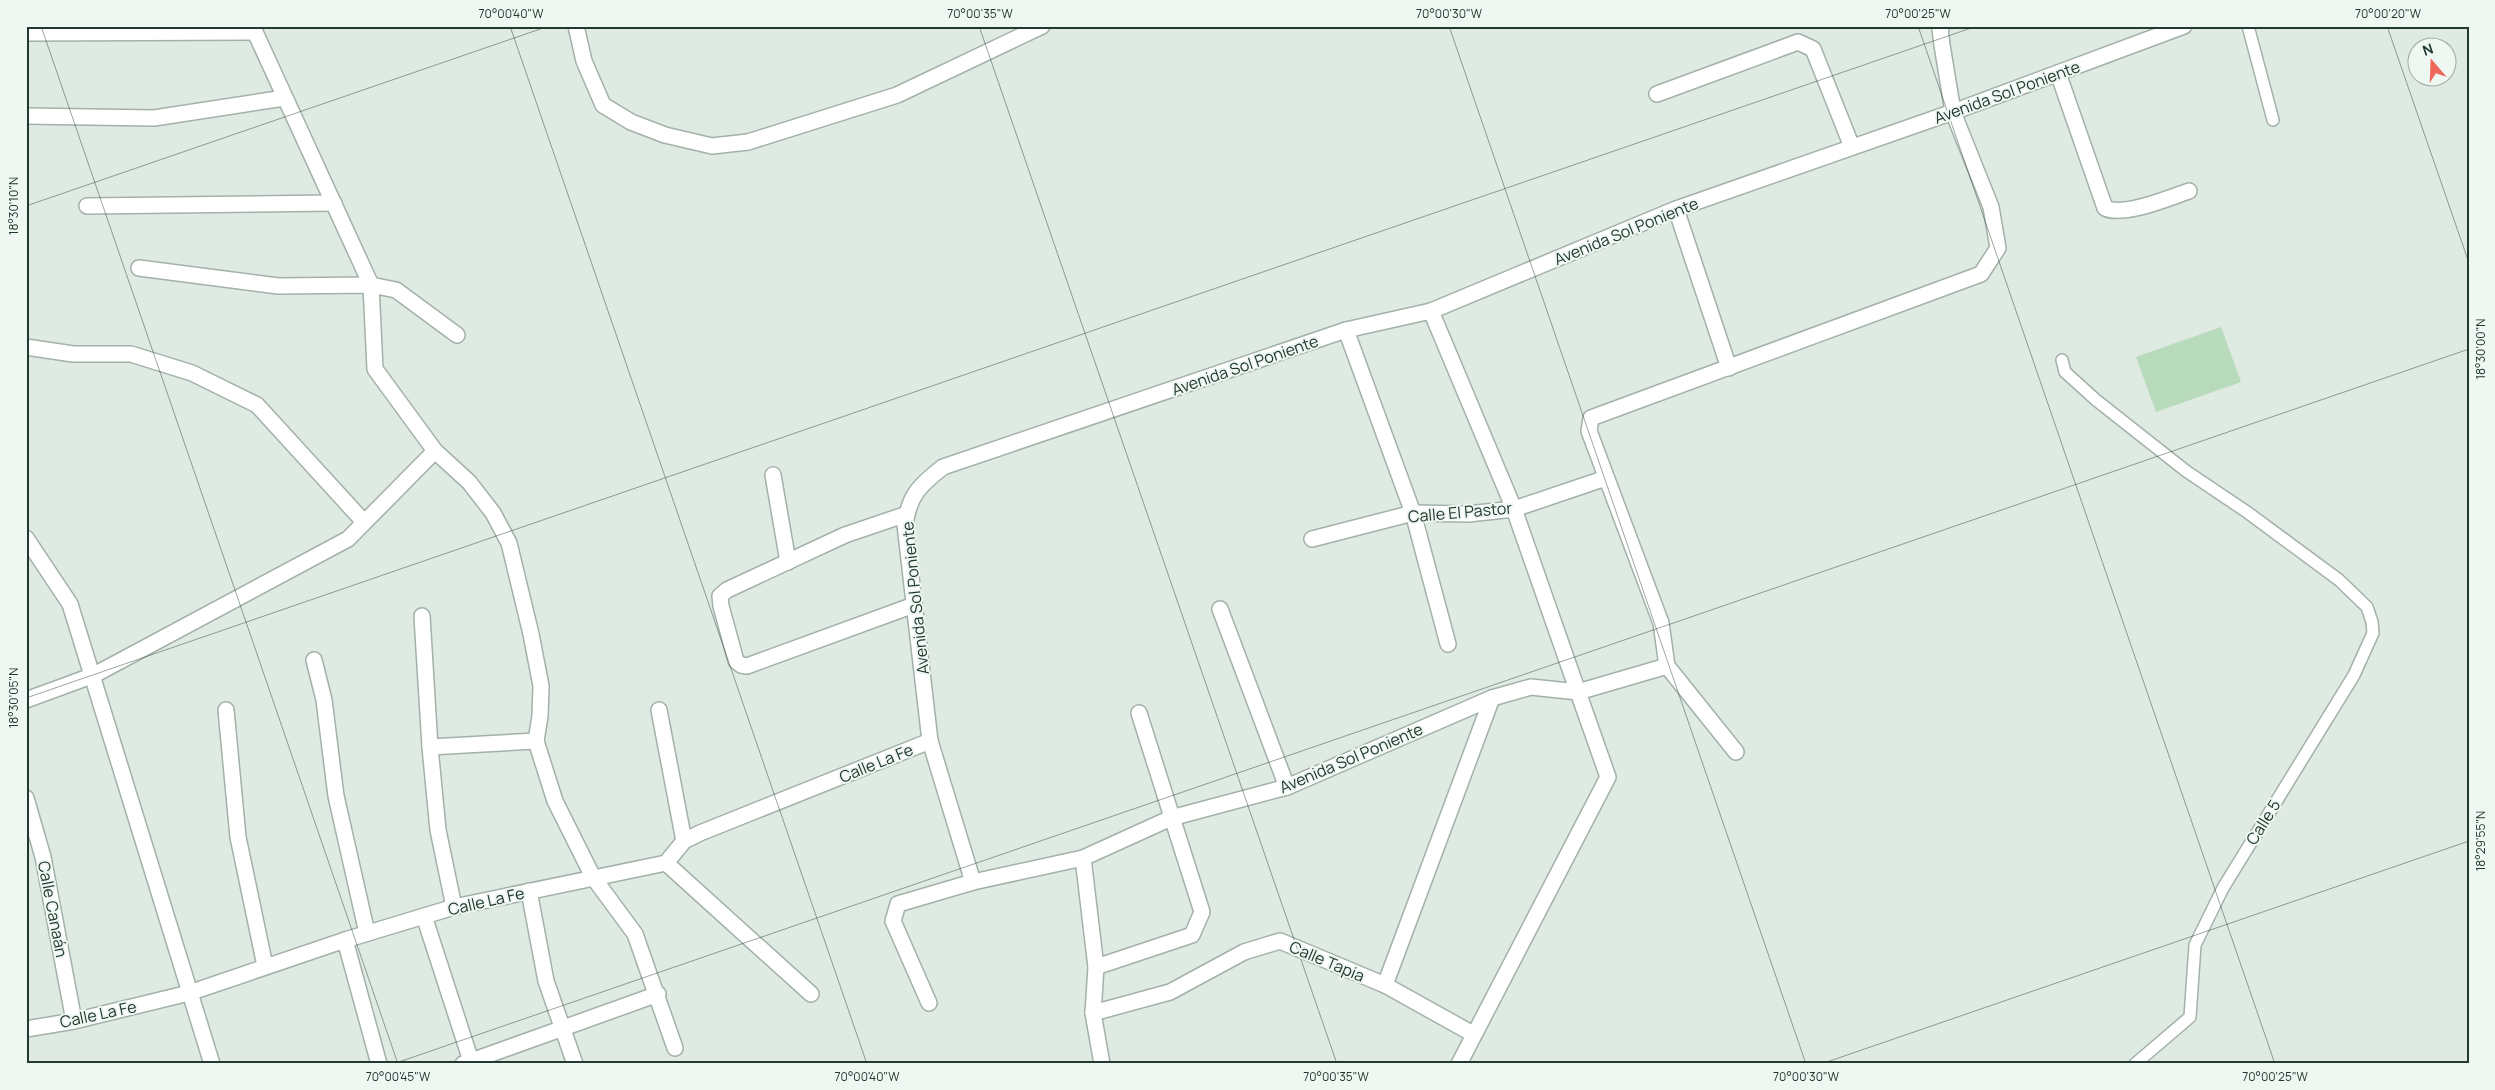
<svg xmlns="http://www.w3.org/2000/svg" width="2495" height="1090" font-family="Manrope,sans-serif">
  <rect width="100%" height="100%" fill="#dfeae3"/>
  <polygon fill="#b8dbbc" points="2221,327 2241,382 2156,412 2136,357"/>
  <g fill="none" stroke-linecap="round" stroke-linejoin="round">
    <defs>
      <g id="service">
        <polyline points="2248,26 2273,120"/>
        <polyline points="2062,360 2065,372 2096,400 2186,471 2247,512 2339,580 2367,607 2372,622 2373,633 2354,675 2223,888 2195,945 2190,1017 2135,1064"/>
      </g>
      <g id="minor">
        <polyline points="254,26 255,32 371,285 375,369 435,451 469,482 493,513 509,543 531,634 541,686 540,716 536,741 555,801 593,877 635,934 675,1048"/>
        <polyline points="576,26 584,61 603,105 631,122 665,135 712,146 748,142 897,95 1042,26"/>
        <polyline points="26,33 255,32"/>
        <path d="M2058,73L2105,208C2124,217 2168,198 2189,191"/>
        <polyline points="1657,94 1798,42 1813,49 1852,147"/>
        <polyline points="26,116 154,118 284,98"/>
        <polyline points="87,206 334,203"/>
        <polyline points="1676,209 1729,368"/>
        <polyline points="139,268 278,286 371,285 396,290 457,335"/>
        <polyline points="1431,311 1514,509 1578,692 1667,666"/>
        <polyline points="1346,330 1413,513 1448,644"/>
        <polyline points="26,347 73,354 131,354 192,373 257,405 364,522"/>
        <polyline points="773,475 788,562"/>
        <polyline points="907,514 845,535 727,590 720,596 721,606 736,661 741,665 747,666 914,605"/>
        <polyline points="26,538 70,604 212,1064"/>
        <polyline points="1312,539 1413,513 1468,514 1514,509 1606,478"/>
        <polyline points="1220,609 1287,787"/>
        <polyline points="422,616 430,747 438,830 454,907"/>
        <polyline points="314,660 324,700 336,796 367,933"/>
        <polyline points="26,700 94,675 348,539 435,451"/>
        <polyline points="226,710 238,837 265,966"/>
        <polyline points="659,710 684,841"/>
        <polyline points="430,747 536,741"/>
        <polyline points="1736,752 1667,666 1661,623 1589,431 1591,418 1981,274 1998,248 1991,207 1953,112 1942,45 1940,29 1942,26"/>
        <polyline points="26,798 43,857 74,1021"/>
        <polyline points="1083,858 1096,967 1093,1013 1102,1064"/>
        <polyline points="666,863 811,994"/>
        <polyline points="529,891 546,981 575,1064"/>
        <polyline points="424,916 471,1061"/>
        <polyline points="345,940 379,1064"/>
        <polyline points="1096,967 1192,935 1202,912 1139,713"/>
        <polyline points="1385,985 1492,698"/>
        <polyline points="929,1003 893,921 898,904 973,882"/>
        <polyline points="1093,1013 1170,992 1244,952 1280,941 1385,985 1473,1034"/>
        <polyline points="26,1029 74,1021 189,993 345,940 454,907 666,863 684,841 700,833 930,741"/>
        <polyline points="463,1064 658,994"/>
        <path d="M1459,1064L1608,777L1578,692L1531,687L1492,698L1287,787L1171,818L1083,858L973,882L930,741L905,525C909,495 920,485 943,467L1346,330L1431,311L1676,209L1953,112L2184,26"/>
      </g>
    </defs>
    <use href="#service" stroke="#a2b1a9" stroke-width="14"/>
    <use href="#minor" stroke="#a2b1a9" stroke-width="18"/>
    <use href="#service" stroke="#fff" stroke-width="11"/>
    <use href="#minor" stroke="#fff" stroke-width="15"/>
  </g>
  <path fill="none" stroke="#21392f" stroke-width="1" stroke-opacity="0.45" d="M41,26L398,1064M510,26L867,1064M979,26L1337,1064M1449,26L1806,1064M1918,26L2275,1064M2387,26L2469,263M26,206L549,26M26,698L1977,26M393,1064L2469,349M1821,1064L2469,841"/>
  <g text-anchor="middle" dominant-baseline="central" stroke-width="4" stroke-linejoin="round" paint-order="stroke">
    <g font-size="16" fill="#21392f" stroke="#eff7f2">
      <text transform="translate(2007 92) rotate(-20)">Avenida Sol Poniente</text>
      <text transform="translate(1626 231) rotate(-22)">Avenida Sol Poniente</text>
      <text transform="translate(1245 365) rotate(-19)">Avenida Sol Poniente</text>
      <text transform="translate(1460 512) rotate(-5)">Calle El Pastor</text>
      <text transform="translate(915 598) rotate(-96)">Avenida Sol Poniente</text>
      <text transform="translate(1351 758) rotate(-23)">Avenida Sol Poniente</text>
      <text transform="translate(876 763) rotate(-22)">Calle La Fe</text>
      <text transform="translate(2263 822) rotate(-58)">Calle 5</text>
      <text transform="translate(486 901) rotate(-13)">Calle La Fe</text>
      <text transform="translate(53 909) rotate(79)">Calle Canaán</text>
      <text transform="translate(1327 961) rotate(23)">Calle Tapia</text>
      <text transform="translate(98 1014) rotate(-12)">Calle La Fe</text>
    </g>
  </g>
  <rect width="2495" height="1090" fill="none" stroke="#eff7f2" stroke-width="55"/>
  <g transform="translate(2432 62) rotate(341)"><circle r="24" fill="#eff7f2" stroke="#9daba4"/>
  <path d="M0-4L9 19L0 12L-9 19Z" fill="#ee6659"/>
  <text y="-8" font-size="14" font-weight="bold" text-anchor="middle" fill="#21392f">N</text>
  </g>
  <rect x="28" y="28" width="2440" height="1034" fill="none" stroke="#21392f" stroke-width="2"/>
  <g font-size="12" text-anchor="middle" fill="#21392f">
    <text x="511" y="18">70°00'40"W</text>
    <text x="980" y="18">70°00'35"W</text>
    <text x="1449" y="18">70°00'30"W</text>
    <text x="1918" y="18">70°00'25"W</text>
    <text x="2388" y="18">70°00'20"W</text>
    <text transform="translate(14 206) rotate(-90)" y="4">18°30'10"N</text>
    <text transform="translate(2481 349) rotate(-90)" y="4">18°30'00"N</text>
    <text transform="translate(14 698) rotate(-90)" y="4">18°30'05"N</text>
    <text transform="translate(2481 841) rotate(-90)" y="4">18°29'55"N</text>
    <text x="398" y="1081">70°00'45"W</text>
    <text x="867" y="1081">70°00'40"W</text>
    <text x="1336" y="1081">70°00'35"W</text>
    <text x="1806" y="1081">70°00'30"W</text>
    <text x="2275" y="1081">70°00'25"W</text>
  </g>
</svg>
